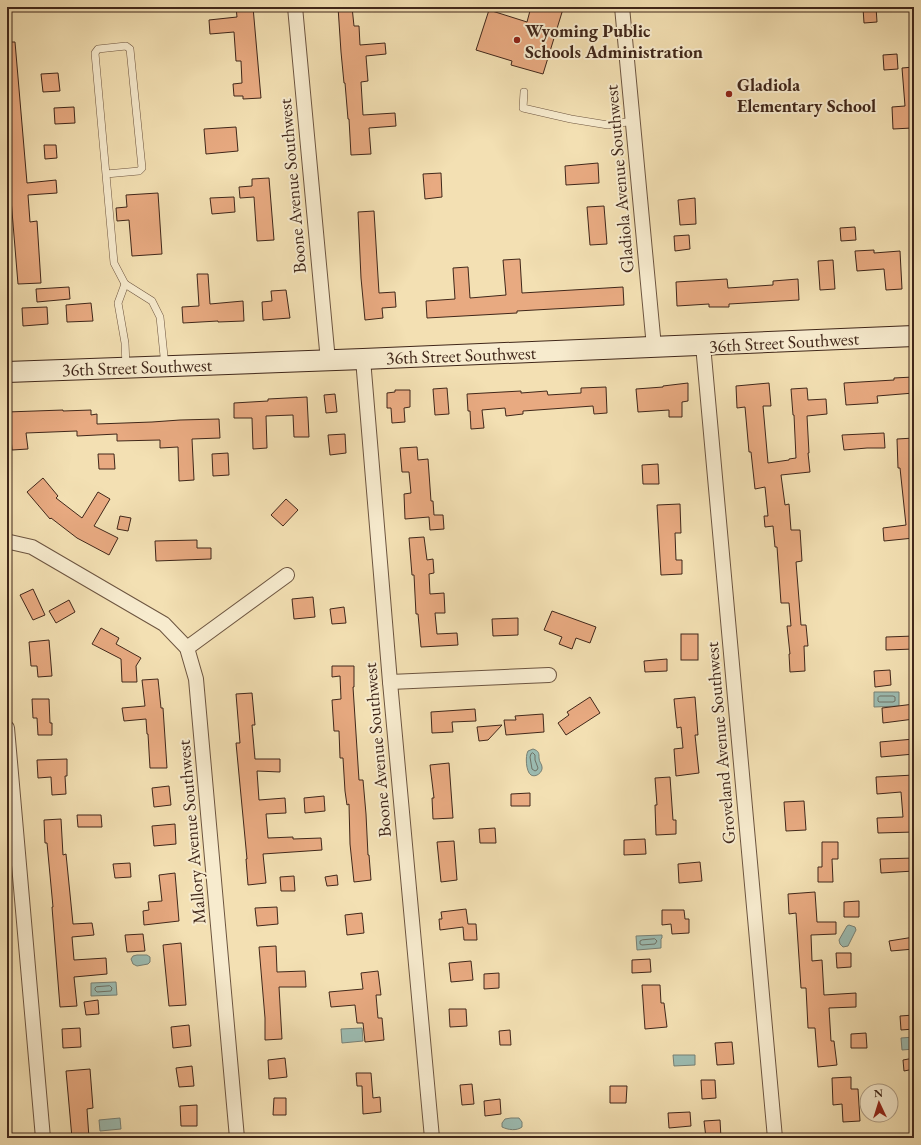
<svg xmlns="http://www.w3.org/2000/svg" width="921" height="1145" font-family="'EB Garamond',serif">
  <rect width="100%" height="100%" fill="#f3e0b3"/>
  <filter id="stains"><feTurbulence type="fractalNoise" baseFrequency=".005" numOctaves="4"/><feColorMatrix values="0 0 0 0 .2 0 0 0 0 .09 0 0 0 0 .02 0 0 0 .5 -.17"/></filter>
  <radialGradient id="worn" r=".72"><stop offset=".6" stop-color="#630" stop-opacity="0"/><stop offset="1" stop-color="#630" stop-opacity=".3"/></radialGradient>
  <g fill="#9cbcb2" stroke="#778075">
    <polygon points="874,692 899,692 899,706 874,707"/>
    <path d="M533,749C539,751 539,753 539,758C539,762 542,764 542,767C543,772 536,778 531,775C526,772 525,756 528,751Z"/>
    <polygon points="849,925 855,927 856,930 848,946 843,947 840,944 839,940 847,926"/>
    <polygon points="662,935 662,938 661,939 661,948 637,950 636,936"/>
    <polygon points="137,955 147,955 150,957 150,962 148,964 137,966 133,964 131,959 133,956"/>
    <polygon points="116,982 117,995 91,996 91,983"/>
    <polygon points="362,1028 363,1041 342,1043 341,1029"/>
    <polygon points="914,1037 914,1049 902,1050 901,1038"/>
    <polygon points="673,1055 695,1055 695,1065 674,1066"/>
    <polygon points="120,1118 121,1129 100,1131 99,1120"/>
    <path d="M511,1118H519L522,1122V1127C517,1131 508,1130 502,1127V1123L505,1119Z"/>
  </g>
  <g fill="none" stroke-linecap="round" stroke-linejoin="round">
    <g stroke="#6e7266" stroke-width="1">
      <polygon points="880,696 893,696 895,697 895,701 893,702 879,702 878,701 878,698"/>
      <polygon points="533,753 535,755 535,760 538,768 537,770 535,771 532,769 530,757 531,754"/>
      <polygon points="655,939 657,941 655,944 642,945 640,944 640,941 642,940"/>
      <polygon points="110,986 112,988 111,991 97,992 95,990 95,988 96,987"/>
    </g>
  </g>
  <g fill="#e8aa81" stroke="#40271a">
    <polygon points="236,7 253,7 261,98 243,99 243,96 234,96 233,84 242,83 241,61 236,61 234,32 210,34 209,20 237,17"/>
    <polygon points="338,7 352,7 354,26 359,26 360,45 385,43 386,54 366,56 368,81 361,82 363,115 395,113 396,126 369,128 371,154 351,155 349,119 348,119 345,83 344,83 341,52"/>
    <polygon points="531,7 557,7 563,9 543,74 511,65 512,61 476,50 489,10 527,22"/>
    <polygon points="876,7 877,22 864,23 863,8"/>
    <polygon points="7,42 15,42 27,183 56,180 57,193 28,195 30,222 37,221 41,283 18,284 7,151"/>
    <polygon points="897,54 898,69 884,70 883,55"/>
    <polygon points="914,67 914,119 912,119 912,128 893,129 892,107 905,106 902,68"/>
    <polygon points="58,73 60,91 43,92 41,74"/>
    <polygon points="74,107 75,123 55,124 54,108"/>
    <polygon points="236,127 238,151 206,154 204,129"/>
    <polygon points="44,145 56,145 57,158 45,159"/>
    <polygon points="598,163 599,183 566,185 565,166"/>
    <polygon points="441,173 442,197 425,199 423,174"/>
    <polygon points="269,178 274,240 257,241 254,197 240,198 239,187 252,186 252,179"/>
    <polygon points="158,193 162,254 132,256 129,220 117,221 116,208 127,207 126,195"/>
    <polygon points="234,197 235,212 212,214 210,198"/>
    <polygon points="695,198 696,224 680,225 678,200"/>
    <polygon points="604,206 607,244 590,245 587,207"/>
    <polygon points="374,211 379,293 395,292 396,307 382,308 383,318 365,320 361,278 358,212"/>
    <polygon points="855,227 856,240 841,241 840,228"/>
    <polygon points="689,235 690,249 675,251 674,236"/>
    <polygon points="874,250 874,253 900,251 902,289 886,290 884,269 857,271 855,251"/>
    <polygon points="520,259 522,293 623,287 624,305 517,311 517,313 427,318 426,301 455,299 453,268 468,267 470,298 506,295 503,260"/>
    <polygon points="833,260 835,289 820,290 818,261"/>
    <polygon points="197,274 208,274 210,304 243,301 244,321 218,322 218,321 183,323 182,307 199,306"/>
    <polygon points="727,279 728,288 773,285 773,281 798,279 799,300 729,304 729,307 709,307 709,304 677,306 676,282"/>
    <polygon points="69,287 70,299 37,302 36,289"/>
    <polygon points="286,290 290,318 263,320 262,302 272,301 271,291"/>
    <polygon points="91,303 93,321 67,322 66,305"/>
    <polygon points="47,307 48,324 23,326 22,308"/>
    <polygon points="913,377 914,393 877,396 878,403 846,405 844,383 894,380 894,378"/>
    <polygon points="688,383 688,401 682,402 682,417 669,417 669,410 638,412 636,389 663,387 663,386"/>
    <polygon points="769,383 771,406 763,406 768,463 789,460 789,459 796,458 794,415 793,415 791,389 807,388 808,400 826,399 827,414 807,416 809,453 808,453 810,472 781,475 785,505 789,504 791,530 800,530 802,561 796,562 801,625 806,625 808,646 804,646 805,671 790,672 789,654 790,654 787,626 791,626 789,603 781,603 777,547 775,547 773,526 765,527 764,516 768,516 765,487 755,489 751,452 749,452 745,407 737,408 736,386"/>
    <polygon points="606,387 607,413 594,414 593,406 523,411 523,414 506,416 505,408 482,410 484,428 471,429 470,411 468,411 467,394 521,391 521,393 547,391 548,395 581,393 581,388"/>
    <polygon points="447,388 449,414 435,415 433,389"/>
    <polygon points="395,390 410,390 410,407 404,408 405,422 392,423 391,408 387,408 387,393 395,392"/>
    <polygon points="335,394 337,412 326,413 324,395"/>
    <polygon points="307,397 309,437 294,437 293,415 266,416 267,448 253,449 252,418 234,418 234,403 268,401 268,399"/>
    <polygon points="63,410 63,411 91,410 91,415 97,414 97,424 152,422 180,420 219,419 220,438 192,439 194,480 179,481 178,447 160,448 160,440 117,441 117,434 77,436 77,431 26,433 28,449 12,450 10,426 7,426 7,412"/>
    <polygon points="884,433 885,448 867,448 844,450 842,435"/>
    <polygon points="345,434 346,453 330,455 328,435"/>
    <polygon points="914,438 914,538 884,541 883,528 906,525 900,468 898,468 897,439"/>
    <polygon points="417,447 418,460 428,459 431,501 433,501 434,515 443,515 444,529 430,530 429,517 405,519 404,494 411,493 409,472 402,472 400,448"/>
    <polygon points="228,453 229,475 213,476 212,454"/>
    <polygon points="98,454 114,454 115,469 99,469"/>
    <polygon points="658,464 659,484 643,484 642,465"/>
    <polygon points="43,478 58,496 56,498 82,518 98,492 110,499 94,526 118,538 109,555 77,538 51,518 50,519 27,492"/>
    <polygon points="286,499 298,510 283,526 271,515"/>
    <polygon points="680,504 681,533 675,533 676,560 682,560 682,574 661,575 657,505"/>
    <polygon points="120,516 131,518 128,531 117,529"/>
    <polygon points="424,537 427,560 433,559 434,573 429,574 430,594 444,593 445,613 435,613 437,634 457,633 458,645 421,647 418,614 416,614 414,575 412,575 409,538"/>
    <polygon points="197,540 197,548 211,548 211,559 156,561 155,541"/>
    <polygon points="33,589 45,615 33,620 20,595"/>
    <polygon points="313,597 315,617 294,619 292,599"/>
    <polygon points="69,600 75,612 56,623 49,611"/>
    <polygon points="344,607 346,623 332,624 330,609"/>
    <polygon points="552,611 596,627 590,643 576,638 572,649 559,644 562,637 544,630"/>
    <polygon points="518,618 518,635 493,636 492,619"/>
    <polygon points="101,628 119,638 116,644 141,658 136,666 137,682 122,682 121,659 92,644"/>
    <rect x="681" y="634" width="17" height="26"/>
    <polygon points="914,636 914,649 886,650 886,637"/>
    <polygon points="49,640 52,676 38,677 37,666 31,666 29,642"/>
    <polygon points="667,659 667,671 645,672 644,661"/>
    <polygon points="332,666 354,666 354,687 353,687 359,780 363,780 366,814 368,855 369,855 371,880 354,882 350,844 349,804 347,805 345,791 343,758 340,758 339,731 334,731 332,700 341,699 340,676 332,677"/>
    <polygon points="890,670 891,685 875,687 874,671"/>
    <polygon points="158,679 161,708 163,708 167,768 150,768 148,734 147,734 146,719 124,721 122,708 145,706 142,680"/>
    <polygon points="252,693 255,725 252,725 255,759 280,759 280,772 257,771 259,800 285,798 286,813 266,814 268,838 293,837 293,839 321,838 322,850 263,854 266,883 248,885 246,859 247,859 236,743 240,743 236,694"/>
    <polygon points="590,697 600,713 566,735 558,723 569,715 567,712"/>
    <polygon points="695,697 698,735 695,735 699,773 676,776 674,749 683,748 681,727 677,728 674,699"/>
    <polygon points="32,699 49,699 50,723 52,723 52,735 38,735 37,718 33,718"/>
    <polygon points="914,704 914,719 883,723 882,708"/>
    <polygon points="475,709 476,721 452,722 453,732 432,733 431,712"/>
    <polygon points="543,714 544,732 506,735 504,720 516,720 515,716"/>
    <polygon points="502,725 488,740 479,741 477,727"/>
    <polygon points="914,739 914,754 881,757 880,742"/>
    <polygon points="67,759 67,776 65,776 66,794 52,795 51,777 38,778 37,760"/>
    <polygon points="449,763 453,818 433,819 432,798 434,798 430,765"/>
    <polygon points="914,775 914,832 878,833 877,818 903,817 901,792 877,794 876,777"/>
    <polygon points="670,777 673,820 676,820 676,834 656,835 655,805 657,805 655,778"/>
    <polygon points="169,786 171,805 154,807 152,788"/>
    <polygon points="530,793 530,806 511,806 511,794"/>
    <polygon points="324,796 325,811 305,813 304,798"/>
    <polygon points="804,801 806,830 786,831 784,802"/>
    <polygon points="77,815 101,815 102,827 78,827"/>
    <polygon points="61,819 63,855 66,854 73,924 92,923 94,935 72,937 74,960 106,958 107,974 74,977 77,1006 60,1007 52,907 53,907 47,843 45,843 44,820"/>
    <polygon points="175,824 176,844 154,846 152,826"/>
    <polygon points="495,828 496,843 480,843 479,829"/>
    <polygon points="645,839 646,854 624,855 624,840"/>
    <polygon points="454,841 457,880 441,882 437,842"/>
    <polygon points="822,842 838,842 838,859 832,859 833,882 818,882 818,867 822,867"/>
    <polygon points="914,858 914,871 881,873 880,859"/>
    <polygon points="700,862 702,881 679,883 678,864"/>
    <polygon points="130,863 131,877 115,878 113,864"/>
    <polygon points="175,873 179,921 144,925 143,911 149,910 148,902 162,901 159,875"/>
    <polygon points="337,875 338,885 327,886 325,877"/>
    <polygon points="294,876 295,891 281,891 280,877"/>
    <polygon points="815,892 817,922 836,922 836,934 811,935 812,961 822,960 824,995 856,993 856,1007 829,1008 831,1041 834,1041 837,1065 818,1067 815,1028 808,1028 806,988 801,988 796,913 789,914 788,894"/>
    <polygon points="859,901 859,917 844,917 844,902"/>
    <polygon points="277,907 278,924 257,926 255,908"/>
    <polygon points="466,909 468,924 476,924 477,940 464,940 463,927 440,930 439,919 442,919 441,912"/>
    <polygon points="662,910 684,910 685,919 689,919 689,933 672,934 671,924 662,925"/>
    <polygon points="362,913 364,933 347,935 345,915"/>
    <polygon points="143,934 145,951 127,952 125,935"/>
    <polygon points="914,937 914,949 891,951 889,941"/>
    <polygon points="181,943 186,1005 169,1006 163,945"/>
    <polygon points="276,946 277,972 305,971 306,987 279,987 282,1039 265,1040 265,1018 259,947"/>
    <polygon points="836,953 851,953 851,967 837,968"/>
    <polygon points="650,959 651,972 632,973 632,960"/>
    <polygon points="471,961 473,980 451,982 449,963"/>
    <polygon points="378,971 381,995 376,995 378,1018 382,1018 384,1040 365,1042 363,1023 357,1023 355,1005 331,1007 329,992 363,989 361,973"/>
    <polygon points="499,973 499,988 484,989 484,974"/>
    <polygon points="642,985 660,985 661,1003 664,1003 667,1027 645,1029"/>
    <polygon points="98,1000 99,1014 86,1015 84,1002"/>
    <polygon points="449,1009 466,1009 467,1026 450,1027"/>
    <polygon points="914,1015 914,1029 901,1030 900,1016"/>
    <polygon points="189,1025 191,1046 173,1048 171,1027"/>
    <polygon points="80,1028 81,1047 63,1048 62,1029"/>
    <polygon points="510,1030 511,1045 500,1045 499,1031"/>
    <polygon points="866,1033 867,1048 851,1048 851,1034"/>
    <polygon points="732,1042 734,1064 717,1065 715,1043"/>
    <polygon points="285,1058 287,1077 269,1079 268,1060"/>
    <polygon points="914,1058 914,1069 904,1071 903,1060"/>
    <polygon points="192,1066 194,1086 179,1087 176,1068"/>
    <polygon points="90,1069 93,1108 87,1109 89,1138 72,1138 66,1071"/>
    <polygon points="356,1073 371,1073 373,1098 380,1097 381,1112 363,1114 362,1086 357,1086"/>
    <polygon points="851,1077 851,1089 858,1089 860,1121 843,1122 842,1104 833,1105 832,1078"/>
    <polygon points="701,1080 715,1080 716,1098 702,1099"/>
    <polygon points="472,1084 474,1104 462,1105 460,1085"/>
    <polygon points="610,1086 627,1086 626,1103 610,1103"/>
    <polygon points="274,1098 286,1098 286,1115 273,1115"/>
    <polygon points="500,1099 501,1114 485,1116 484,1101"/>
    <polygon points="197,1105 197,1126 181,1126 180,1106"/>
    <polygon points="690,1112 691,1126 669,1128 668,1113"/>
    <polygon points="720,1120 721,1138 706,1138 704,1121"/>
  </g>
  <g fill="none" stroke-linecap="round" stroke-linejoin="round">
    <defs>
      <g id="lane">
        <polyline points="524,92 523,108 571,119 608,125 633,121"/>
        <polyline points="106,174 139,171 142,168 130,49 126,46 98,49 95,53 114,263 125,284 152,301 160,317 165,366"/>
        <polyline points="125,284 118,303 125,343 126,366"/>
      </g>
      <g id="street">
        <polyline points="295,7 328,361"/>
        <polyline points="622,7 654,347"/>
        <polyline points="703,345 775,1138"/>
        <polyline points="363,359 390,682 432,1138"/>
        <polyline points="7,542 10,542 32,547 164,624 187,648 196,679 237,1138"/>
        <polyline points="187,648 287,575"/>
        <polyline points="390,682 549,675"/>
        <polyline points="7,728 43,1138"/>
      </g>
      <polyline id="secondary" points="7,372 363,359 914,336"/>
    </defs>
    <use href="#lane" stroke="#6d5540" stroke-width="8"/>
    <use href="#street" stroke="#6d5540" stroke-width="16"/>
    <use href="#secondary" stroke="#40271a" stroke-width="22"/>
    <use href="#lane" stroke="#f7ebce" stroke-width="7"/>
    <use href="#street" stroke="#f7ebce" stroke-width="14"/>
    <use href="#secondary" stroke="#f7ebce" stroke-width="20"/>
  </g>
  <g fill="#8f2418" stroke="#f7ebce" stroke-width="1.5">
    <circle cx="517" cy="40" r="4"/>
    <circle cx="729" cy="94" r="4"/>
  </g>
  <g text-anchor="middle" dominant-baseline="central" stroke-width="4" stroke-linejoin="round" paint-order="stroke">
    <g font-size="18" font-weight="bold" fill="#40271a" stroke="#f7ebce" text-anchor="start">
      <text x="525" y="30">Wyoming Public<tspan x="525" dy="21">Schools Administration</tspan></text>
      <text x="737" y="84">Gladiola<tspan x="737" dy="21">Elementary School</tspan></text>
    </g>
    <g font-size="18" fill="#40271a" stroke="#f7ebce">
      <text transform="translate(619 179) rotate(-95)">Gladiola Avenue Southwest</text>
      <text transform="translate(292 186) rotate(-95)">Boone Avenue Southwest</text>
      <text transform="translate(784 342) rotate(-3)">36th Street Southwest</text>
      <text transform="translate(461 355) rotate(-2)">36th Street Southwest</text>
      <text transform="translate(137 367) rotate(-2)">36th Street Southwest</text>
      <text transform="translate(720 743) rotate(-95)">Groveland Avenue Southwest</text>
      <text transform="translate(377 750) rotate(-95)">Boone Avenue Southwest</text>
      <text transform="translate(191 832) rotate(-95)">Mallory Avenue Southwest</text>
    </g>
  </g>
  <rect width="921" height="1145" fill="none" stroke="#f3e0b3" stroke-width="24"/>
  <rect x="8" y="8" width="905" height="1129" fill="none" stroke="#40271a" stroke-width="2"/>
  <rect x="12" y="12" width="897" height="1121" fill="none" stroke="#40271a"/>
  <g transform="translate(879 1103) rotate(356)"><circle r="19" fill="#f7ebce" stroke="#ae9d86"/>
  <path d="M0-3L7 15L0 10L-7 15Z" fill="#8f2418"/>
  <text y="-6" font-size="11" font-weight="bold" text-anchor="middle" fill="#40271a">N</text>
  </g>
  <rect width="100%" height="100%" filter="url(#stains)"/>
  <rect width="100%" height="100%" fill="url(#worn)"/>
</svg>
